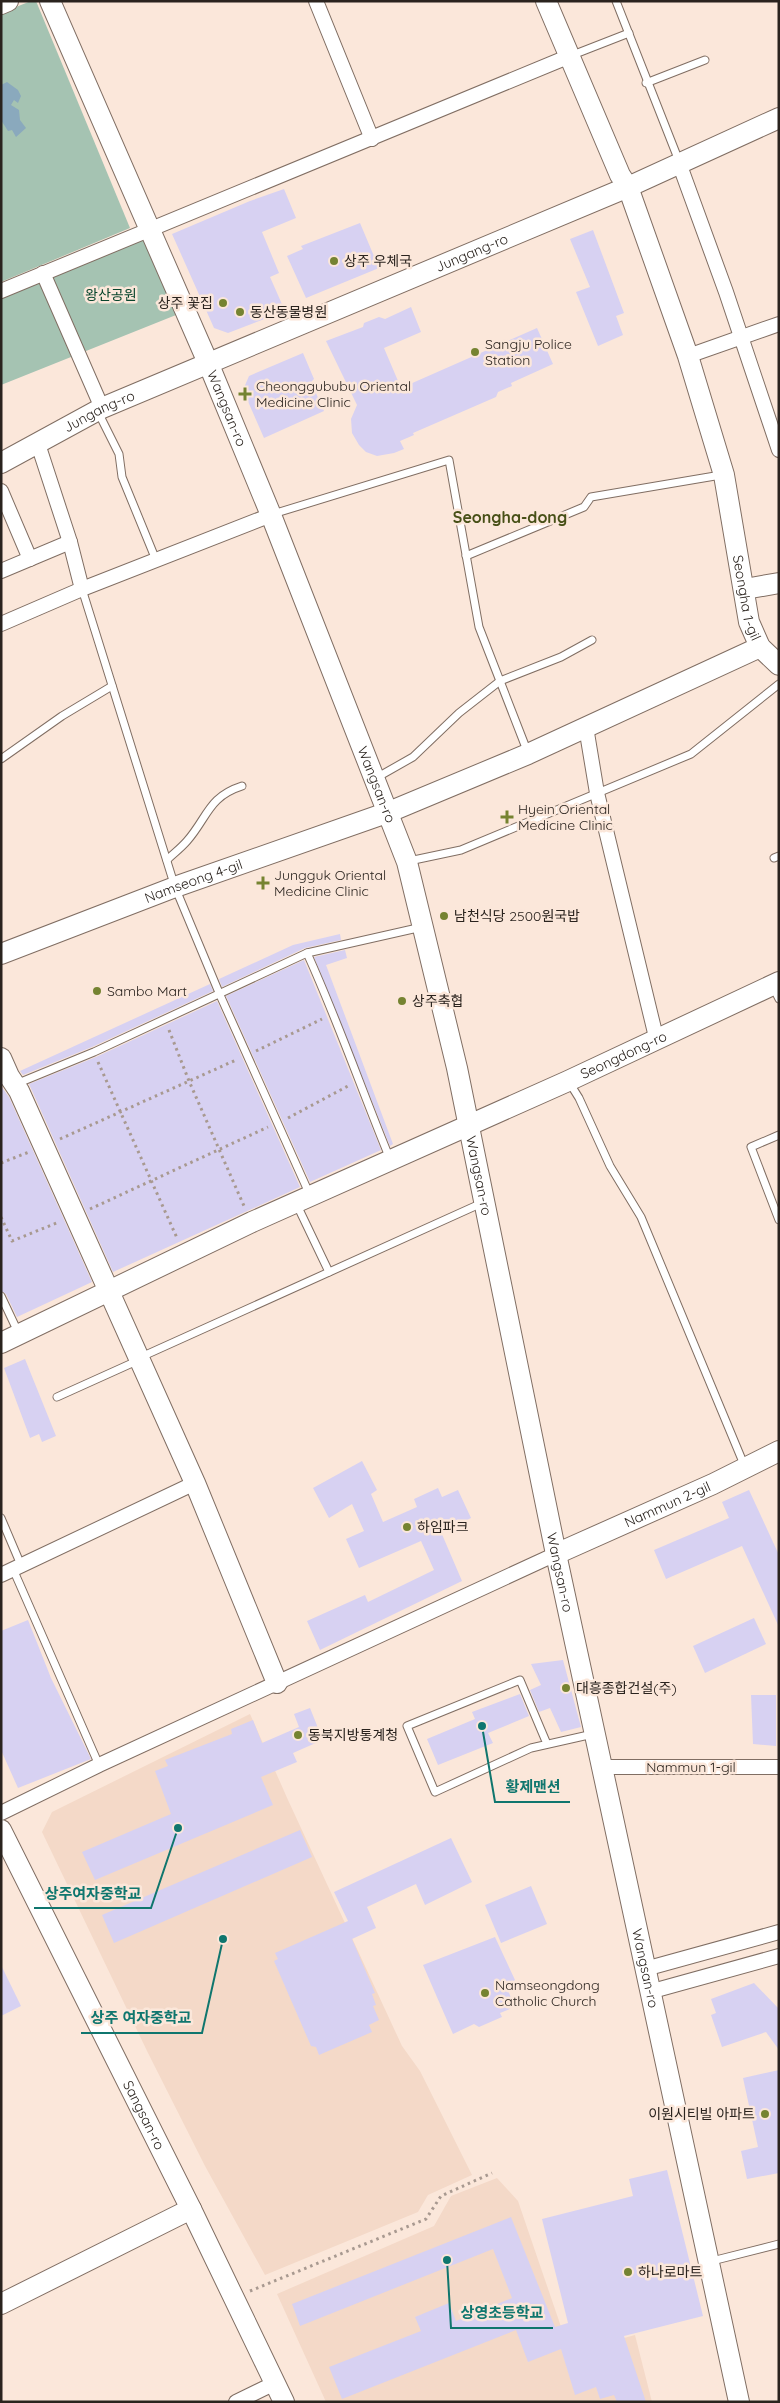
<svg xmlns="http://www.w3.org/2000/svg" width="780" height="2403" viewBox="0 0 780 2403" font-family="Quicksand,'Noto Sans KR',sans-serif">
<rect width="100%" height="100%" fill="#fbe7da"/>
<g fill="#f4d9c8">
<path d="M250,1714L288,1800L402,2046L420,2071L472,2175L428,2195L418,2212L265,2275L205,2166L148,2053L42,1832L52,1812Z"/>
<path d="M497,2178L518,2201L570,2353L635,2335L652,2402H326L277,2294L434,2226L451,2196Z"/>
</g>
<g fill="#a5c3b2">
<path d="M31,1H36L130,228L1,282V13Z"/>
<path d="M146,235L181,313L1,385V295Z"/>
</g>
<path fill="#8aa9bd" d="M7,82L18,90L21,96L18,103L14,100L11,105L19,110L20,120L26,128L16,137L12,130L8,131L1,120V85Z"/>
<g fill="#d7d1f2">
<path d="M284,189L296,218L262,232L279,273L270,277L285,311L228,333L214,328L172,234L250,201Z"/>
<path d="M360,223L379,268L306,298L287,256L303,249L301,246Z"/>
<path d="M593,230L624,313L616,316L623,335L598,346L576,292L590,287L570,239Z"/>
<path d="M411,307L421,332L384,348L401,388L537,328L553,364L511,383L512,386L498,392L496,397L413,433L414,435L400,441L404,449L394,453L377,456L366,452L359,445L352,433L351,419L357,405L326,341L363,327L364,323L379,317L385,319Z"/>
<path d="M303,353L314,379L311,382L324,411L264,438L243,390L249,376Z"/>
<path d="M340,934L341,940L305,948L222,987L219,979L293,945Z"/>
<path d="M345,950L347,958L326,965L393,1144L390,1146L314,957Z"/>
<path d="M304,960L381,1150L310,1182L226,996Z"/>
<path d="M210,984L213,991L92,1047L23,1075L20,1071Z"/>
<path d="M217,1001L300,1187L113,1272L29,1084L96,1057Z"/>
<path d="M1,1086L9,1097L92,1282L17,1317L6,1294L1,1291Z"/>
<path d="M25,1359L56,1436L42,1442L39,1434L30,1438L4,1368Z"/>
<path d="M362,1461L377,1490L371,1494L383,1522L417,1507L414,1499L438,1488L442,1497L458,1490L471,1518L441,1532L462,1581L320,1650L307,1621L365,1595L368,1602L434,1570L421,1541L359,1568L346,1539L364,1531L352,1504L329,1518L313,1488Z"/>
<path d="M749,1490L779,1555V1627L742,1546L666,1579L654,1550L729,1518L722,1502Z"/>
<path d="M754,1618L766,1644L705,1673L693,1646Z"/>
<path d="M28,1620L51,1678L91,1759L18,1788L1,1750V1631Z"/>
<path d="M563,1660L581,1727L561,1732L550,1708L539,1712L530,1690L541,1685L531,1664Z"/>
<path d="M520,1694L529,1716L488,1733L493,1743L438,1765L427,1739L475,1719L472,1712Z"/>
<path d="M751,1695H776V1746L753,1744Z"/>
<path d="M310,1708L318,1728L313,1730L318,1742L293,1753L297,1762L261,1777L273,1805L95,1880L82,1852L171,1814L155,1771L168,1766L165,1760L232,1734L231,1729L253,1720L262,1743L299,1727L294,1714Z"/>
<path d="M300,1830L312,1857L114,1943L102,1915Z"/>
<path d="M451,1838L472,1882L425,1905L416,1884L367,1907L376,1928L352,1939L375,1993L372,1994L376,2005L373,2006L379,2020L369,2025L372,2032L319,2055L316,2047L311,2046L274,1961L278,1959L275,1953L348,1921L334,1892Z"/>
<path d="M531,1886L547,1924L501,1943L485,1905Z"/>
<path d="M495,1937L515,1980L507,1988L512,2000L510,2009L500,2013L502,2017L479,2027L474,2024L453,2034L423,1965Z"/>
<path d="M1,1965L21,2006L1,2016Z"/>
<path d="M754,1983L779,2009V2050L766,2032L722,2047L711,2015L716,2013L711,1999Z"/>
<path d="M779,2070V2173L747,2179L741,2151L758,2147L743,2078Z"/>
<path d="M667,2170L703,2316L624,2336L646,2402H617L614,2395L600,2399L596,2387L575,2395L561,2349L528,2362L516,2330L342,2399L329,2367L421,2331L415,2317L449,2303L456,2321L512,2298L493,2249L300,2326L292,2304L511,2217L555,2327L568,2323L542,2219L633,2196L629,2179Z"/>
</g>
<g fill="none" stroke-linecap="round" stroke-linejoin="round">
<defs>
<g id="lane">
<path d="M616,1L679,161"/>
<path d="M570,56L629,33"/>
<path d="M646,83L705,60"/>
<path d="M98,412L119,454L122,477L156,560"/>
<path d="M273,514L449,460L479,627L528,753"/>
<path d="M466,556L584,507L591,497L721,475"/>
<path d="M82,589L175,887L220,995L309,1193"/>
<path d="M1,759L62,716L112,686"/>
<path d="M376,778L413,757L459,713L500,681L561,657L592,640"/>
<path d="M774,858L779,856"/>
<path d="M167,860C173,854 181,848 187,841C208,817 208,797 242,786"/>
<path d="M409,861L461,850L691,754L779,684"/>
<path d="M307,953C338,1021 362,1091 390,1159"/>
<path d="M773,987L779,999"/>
<path d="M569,1082L579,1098L610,1166L641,1217L745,1467"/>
<path d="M16,1084L94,1052L307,953L422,927"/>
<path d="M779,1135L751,1147L779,1220"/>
<path d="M296,1203L329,1272"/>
<path d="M1,1296L18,1332"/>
<path d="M141,1357L482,1203"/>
<path d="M57,1397L139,1360"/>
<path d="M1,1518L21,1565"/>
<path d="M13,1569L99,1765"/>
<path d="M547,1744L520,1680L407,1726L435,1792L531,1748L593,1734"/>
<path d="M712,2261L779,2244"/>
</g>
<g id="street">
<path d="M316,1L372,139"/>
<path d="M679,163L726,292L779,450"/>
<path d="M43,273L102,408"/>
<path d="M1,291L570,56"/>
<path d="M688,356L779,324"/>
<path d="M38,444L70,542L82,589"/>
<path d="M1,491L30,559"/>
<path d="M1,571L70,542"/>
<path d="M1,624L82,589L271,515"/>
<path d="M586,727L597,793L656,1037"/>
<path d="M1,1575L195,1483"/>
<path d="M603,1767H779"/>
<path d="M1,1813L99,1765L556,1554"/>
<path d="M645,1969L779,1932"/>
<path d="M649,1992L779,1956"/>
<path d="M236,2402L275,2383"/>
</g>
<g id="secondary">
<path id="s1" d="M50,1L209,365L271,515L407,862L457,1068L556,1554L739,2402"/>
<path id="s2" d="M546,1L620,175L628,187L688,356L724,475L749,622L760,647L779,665"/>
<path d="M1,4L8,1"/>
<path id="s3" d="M1,463L102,408L628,187L779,118"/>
<path d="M745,589L779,583"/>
<path id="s4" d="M1,954L175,887L389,812L528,754L760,647"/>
<path d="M1,1058L9,1076L19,1091L195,1483L277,1683"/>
<path id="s5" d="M1,1343L252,1222L568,1081L779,982"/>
<path id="s6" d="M556,1554L713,1484L779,1451"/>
<path id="s7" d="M1,1830L191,2209L284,2402"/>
<path d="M1,2304L191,2209"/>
</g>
</defs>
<use href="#lane" stroke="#806e63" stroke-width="9"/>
<use href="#street" stroke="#806e63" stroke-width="16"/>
<use href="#secondary" stroke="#806e63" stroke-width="22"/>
<g stroke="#a89990" stroke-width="3" stroke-dasharray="2.5 4" stroke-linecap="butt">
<path d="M169,1030L189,1081L244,1206"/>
<path d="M256,1051L322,1019"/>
<path d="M98,1062L177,1238"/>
<path d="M288,1118L348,1086"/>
<path d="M60,1139L236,1060"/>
<path d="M1,1163L29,1152"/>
<path d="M90,1209L268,1127"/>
<path d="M1,1217L12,1241L59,1222"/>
<path d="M250,2291L426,2219L441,2196L492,2173"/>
</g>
<use href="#lane" stroke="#fff" stroke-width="7"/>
<use href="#street" stroke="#fff" stroke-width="14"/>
<use href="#secondary" stroke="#fff" stroke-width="20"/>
</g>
<g fill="#758331" stroke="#fbe7da" stroke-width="2">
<circle cx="334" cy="261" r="5"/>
<circle cx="223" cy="303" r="5"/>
<circle cx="240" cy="312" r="5"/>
<circle cx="475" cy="352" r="5"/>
<path d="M242.5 386.5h5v5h5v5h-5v5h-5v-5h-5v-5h5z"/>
<path d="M504.5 809.5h5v5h5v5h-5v5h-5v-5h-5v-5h5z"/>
<path d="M260.5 875.5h5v5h5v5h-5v5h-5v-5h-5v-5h5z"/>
<circle cx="444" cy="916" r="5"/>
<circle cx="97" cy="991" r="5"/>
<circle cx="402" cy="1001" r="5"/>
<circle cx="407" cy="1527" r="5"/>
<circle cx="566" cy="1688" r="5"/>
<circle cx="298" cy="1735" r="5"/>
<circle cx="485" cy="1993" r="5"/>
<circle cx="765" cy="2114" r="5"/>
<circle cx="628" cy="2272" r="5"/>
</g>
<g text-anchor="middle" stroke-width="5" stroke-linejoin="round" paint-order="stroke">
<g font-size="14" fill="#2a231e" stroke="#fbe7da">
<text dy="5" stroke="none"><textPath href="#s3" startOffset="516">Jungang-ro</textPath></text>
<text dy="5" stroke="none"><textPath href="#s1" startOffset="444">Wangsan-ro</textPath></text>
<text dy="5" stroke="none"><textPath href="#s3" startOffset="111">Jungang-ro</textPath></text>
<text dy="5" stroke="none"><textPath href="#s2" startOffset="632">Seongha 1-gil</textPath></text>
<text dy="5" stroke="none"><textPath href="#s1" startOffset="849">Wangsan-ro</textPath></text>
<text dy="5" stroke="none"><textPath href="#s4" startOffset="206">Namseong 4-gil</textPath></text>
<text dy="5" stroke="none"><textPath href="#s5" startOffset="686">Seongdong-ro</textPath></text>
<text dy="5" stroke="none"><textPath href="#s1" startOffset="1254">Wangsan-ro</textPath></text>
<text dy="5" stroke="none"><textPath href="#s6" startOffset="122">Nammun 2-gil</textPath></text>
<text dy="5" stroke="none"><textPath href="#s1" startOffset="1659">Wangsan-ro</textPath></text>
<text x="691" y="1772">Nammun 1-gil</text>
<text dy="5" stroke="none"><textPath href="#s1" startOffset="2064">Wangsan-ro</textPath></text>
<text dy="5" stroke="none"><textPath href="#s7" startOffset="319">Sangsan-ro</textPath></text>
</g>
<g font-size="14" fill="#2a231e" stroke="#fbe7da" text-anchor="start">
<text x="344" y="266">상주 우체국</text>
<text x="213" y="308" text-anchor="end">상주 꽃집</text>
<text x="250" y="317">동산동물병원</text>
<text x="485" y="349">Sangju Police<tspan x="485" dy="16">Station</tspan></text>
<text x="256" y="391">Cheonggububu Oriental<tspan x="256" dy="16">Medicine Clinic</tspan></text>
<text x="518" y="814">Hyein Oriental<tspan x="518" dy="16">Medicine Clinic</tspan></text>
<text x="274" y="880">Jungguk Oriental<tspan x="274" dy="16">Medicine Clinic</tspan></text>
<text x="454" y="921">남천식당 2500원국밥</text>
<text x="107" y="996">Sambo Mart</text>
<text x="412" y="1006">상주축협</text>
<text x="417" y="1532">하임파크</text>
<text x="576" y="1693">대흥종합건설(주)</text>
<text x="308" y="1740">동북지방통계청</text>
<text x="495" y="1990">Namseongdong<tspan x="495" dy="16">Catholic Church</tspan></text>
<text x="755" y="2119" text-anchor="end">이원시티빌 아파트</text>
<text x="638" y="2277">하나로마트</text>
</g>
<g font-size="14" fill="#09462d" stroke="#fbe7da">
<text x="111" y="300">왕산공원</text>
</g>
<g font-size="16" font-weight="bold" fill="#475017" stroke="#fbe7da">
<text x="510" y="523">Seongha-dong</text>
</g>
</g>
<path fill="none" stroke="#0f766e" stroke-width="2" d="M482 1726L495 1802H570M178 1828L151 1908H34M223 1939L202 2033H81M447 2260L451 2328H553"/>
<g fill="#0f766e" stroke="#fbe7da" stroke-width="2">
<circle cx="482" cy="1726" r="5"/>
<circle cx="178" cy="1828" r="5"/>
<circle cx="223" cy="1939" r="5"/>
<circle cx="447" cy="2260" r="5"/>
</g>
<g font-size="15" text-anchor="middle" font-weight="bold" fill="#0f766e" stroke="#fbe7da" stroke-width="5" stroke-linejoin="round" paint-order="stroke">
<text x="533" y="1792">황제맨션</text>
<text x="93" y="1899">상주여자중학교</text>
<text x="141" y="2023">상주 여자중학교</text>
<text x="502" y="2318">상영초등학교</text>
</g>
<rect width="780" height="2403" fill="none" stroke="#2a231e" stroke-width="5"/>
</svg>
